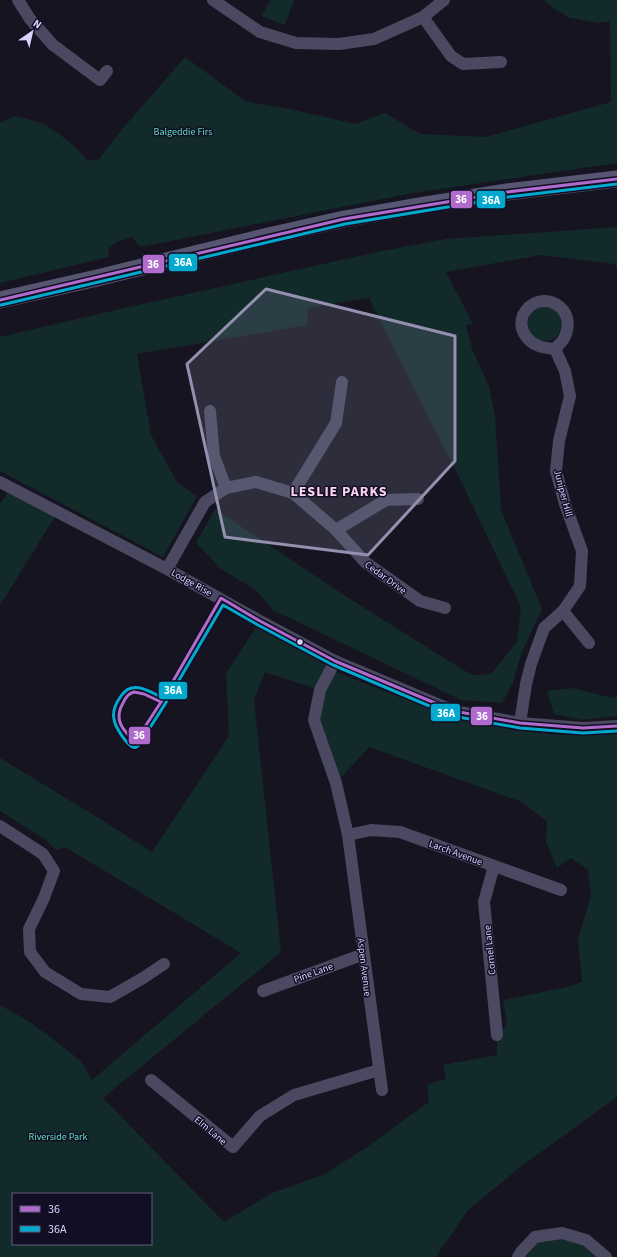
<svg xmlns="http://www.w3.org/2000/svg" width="617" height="1257" viewBox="0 0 617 1257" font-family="'Source Sans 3',sans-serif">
<rect width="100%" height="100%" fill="#161420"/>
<g fill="#132a2b" fill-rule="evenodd">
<path d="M271,0H294L285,25L261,16Z"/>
<path d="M543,0H617V164L603,165L413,193L140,247L132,237L117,242L108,249L109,257L0,283V123L14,116C24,119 36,120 45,125C58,132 80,149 87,161L99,159L124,127L185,57L245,101L289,109L356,124L385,113L420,134L486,137L611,102L610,21L599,23L567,17Z"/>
<path d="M617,227V270L615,264L541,255L446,272L473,324L466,325L472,349L489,386L495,416L501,510L542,609L521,654L513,683L502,703L461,700L273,610L257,591L220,568L196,543L215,509L339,592L449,661L472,675L491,674L517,642L521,607L459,477L369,298L308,308L307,325L137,354L151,435L177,482L197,496L163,557L0,471V337L120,309L382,251L446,239Z"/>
<circle cx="545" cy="324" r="17"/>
<path d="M12,488L58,512L0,605V503Z"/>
<path d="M260,621L335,661L331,670L448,716L519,729L557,735L617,731V1097L519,1168L468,1210L439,1252L437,1257H0V1005L30,1022L80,1060L92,1080L241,953L65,847L56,850L46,840L0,811V758L97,817L152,852L229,736L226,674ZM265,672L320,690L314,720L336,783L369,747L522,802L547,822L546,842L557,868L571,858L588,869L591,896L578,939L582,982L567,987L503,1000L507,1025L497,1035V1055L443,1065L446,1079L427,1084L429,1102L367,1147L325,1174L272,1193L224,1222L103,1098L281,952L254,700ZM13,1194H151V1244H13Z"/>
<path d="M572,688L613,698L617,697V716L582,720L554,714L547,691Z"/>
<path d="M566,1239L584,1245L599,1257H525L538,1242Z"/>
</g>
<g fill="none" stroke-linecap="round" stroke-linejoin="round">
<g stroke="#4a4961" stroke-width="12">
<path d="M18,0L30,19L53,45L100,80L107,71"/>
<path d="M213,0L260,32L296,43L339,44L374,39L423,17L444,0"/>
<path d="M423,17L451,56L463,64L501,62"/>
<path d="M210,411L214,456L226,488"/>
<path d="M0,482L167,569L260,621L335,661L454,711L520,723L583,728L617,726"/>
<path d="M293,493L336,423L342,382"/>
<path d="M336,530L386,500L418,499"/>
<path d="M167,569L205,502L226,488L256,482L293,493L336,530L365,562L420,601L445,608"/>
<path d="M563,611L589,643"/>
<path d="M335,661L320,690L314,720L336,783L348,835L382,1090"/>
<path d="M520,723L526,684L531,664L544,628L563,611L580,586L582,551L565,504L556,471L559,441L570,396L565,371L555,349C543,348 532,346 525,335C521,329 520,323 523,315C539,285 582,308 563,340C561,343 557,346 555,349"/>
<path d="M0,826L43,854L54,871L44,898L29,929L30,952L45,972L81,994L110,997L143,978L164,964"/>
<path d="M348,835L371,830L400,832L561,890"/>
<path d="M494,866L484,902L497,1035"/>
<path d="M263,991L364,954"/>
<path d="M151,1080L233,1147L260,1116L294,1095L379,1070"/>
<path d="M518,1257L521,1252L535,1237L562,1233L586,1240L606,1257"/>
</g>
<path stroke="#575672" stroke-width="17" d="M0,300L97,278L264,237L344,219L424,205L507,192L617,179"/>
<defs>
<g id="bus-1">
<path d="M0,300L344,219L507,192L617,179"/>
<path d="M134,692L144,694L161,702L135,742C123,730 113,720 123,703C126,697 128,694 134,692Z"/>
<path d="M161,702L221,598L260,621L335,661L454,711L520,723L583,728L617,726"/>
</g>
<g id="bus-2">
<path d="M1,305L345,224L508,197L617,184"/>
<path d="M159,696C146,689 131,681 121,696C116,703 112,711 114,719C115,727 126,744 133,747C136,748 137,747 139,745L165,704L223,605L258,625L333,665L453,716L520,728L583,733L617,731"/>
</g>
</defs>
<use href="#bus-1" stroke="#120f25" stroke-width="6"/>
<use href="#bus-2" stroke="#120f25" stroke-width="6"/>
<use href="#bus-1" stroke="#b06ccc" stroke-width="3"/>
<use href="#bus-2" stroke="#00a9ce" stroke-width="3"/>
</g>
<path fill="#9390b0" fill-opacity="0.2" stroke="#9390b0" stroke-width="3" stroke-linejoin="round" d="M266,289L455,336V461L368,555L225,537L187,364Z"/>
<circle fill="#d7d3fe" stroke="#120f25" stroke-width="1.5" cx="300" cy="642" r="3.5"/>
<g text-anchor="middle" stroke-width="3" stroke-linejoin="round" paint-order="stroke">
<g font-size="10" fill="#60ddbb" stroke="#120f25">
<text x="183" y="135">Balgeddie Firs</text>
<text x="58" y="1140">Riverside Park</text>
</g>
<g font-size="10" fill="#d7d3fe" stroke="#120f25">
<text transform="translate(564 493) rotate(75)" y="4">Juniper Hill</text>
<text transform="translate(386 577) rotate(36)" y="4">Cedar Drive</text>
<text transform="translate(192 582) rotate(29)" y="4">Lodge Rise</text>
<text transform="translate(456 852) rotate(20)" y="4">Larch Avenue</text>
<text transform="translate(489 950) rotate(-96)" y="4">Cornel Lane</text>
<text transform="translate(365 967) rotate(83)" y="4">Aspen Avenue</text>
<text transform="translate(313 972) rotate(-20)" y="4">Pine Lane</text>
<text transform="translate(211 1130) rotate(40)" y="4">Elm Lane</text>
</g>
<g font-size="14" font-weight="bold" letter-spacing="1" fill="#fed5f0" stroke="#120f25">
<text x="339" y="496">LESLIE PARKS</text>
</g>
</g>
<g stroke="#120f25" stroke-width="1.5">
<rect x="450" y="190" width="23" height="19" rx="4" fill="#b06ccc"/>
<rect x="476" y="190" width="30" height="19" rx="4" fill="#00a9ce"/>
<rect x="168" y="253" width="30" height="19" rx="4" fill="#00a9ce"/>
<rect x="142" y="254" width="23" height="20" rx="4" fill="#b06ccc"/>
<rect x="158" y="681" width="30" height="19" rx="4" fill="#00a9ce"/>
<rect x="430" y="703" width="31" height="19" rx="4" fill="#00a9ce"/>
<rect x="470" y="706" width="23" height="20" rx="4" fill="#b06ccc"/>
<rect x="128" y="726" width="23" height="19" rx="4" fill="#b06ccc"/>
</g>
<g font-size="11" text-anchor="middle" font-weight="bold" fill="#fff">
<text x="461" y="203">36</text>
<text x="491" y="204">36A</text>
<text x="183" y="266">36A</text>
<text x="153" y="268">36</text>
<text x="173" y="694">36A</text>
<text x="446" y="717">36A</text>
<text x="482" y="720">36</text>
<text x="139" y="739">36</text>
</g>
<rect x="12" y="1193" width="140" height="52" fill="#120f25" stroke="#615d7c"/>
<rect x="20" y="1206" width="20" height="6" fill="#b06ccc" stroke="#615d7c"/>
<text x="48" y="1213" font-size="12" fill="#d7d3fe">36</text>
<rect x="20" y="1226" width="20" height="6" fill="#00a9ce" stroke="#615d7c"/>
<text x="48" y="1233" font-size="12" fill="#d7d3fe">36A</text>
<g transform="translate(32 32) rotate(34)" stroke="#120f25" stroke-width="3" paint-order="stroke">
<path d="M0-3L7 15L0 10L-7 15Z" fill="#d7d3fe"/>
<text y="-6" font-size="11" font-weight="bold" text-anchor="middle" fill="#d7d3fe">N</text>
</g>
</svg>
